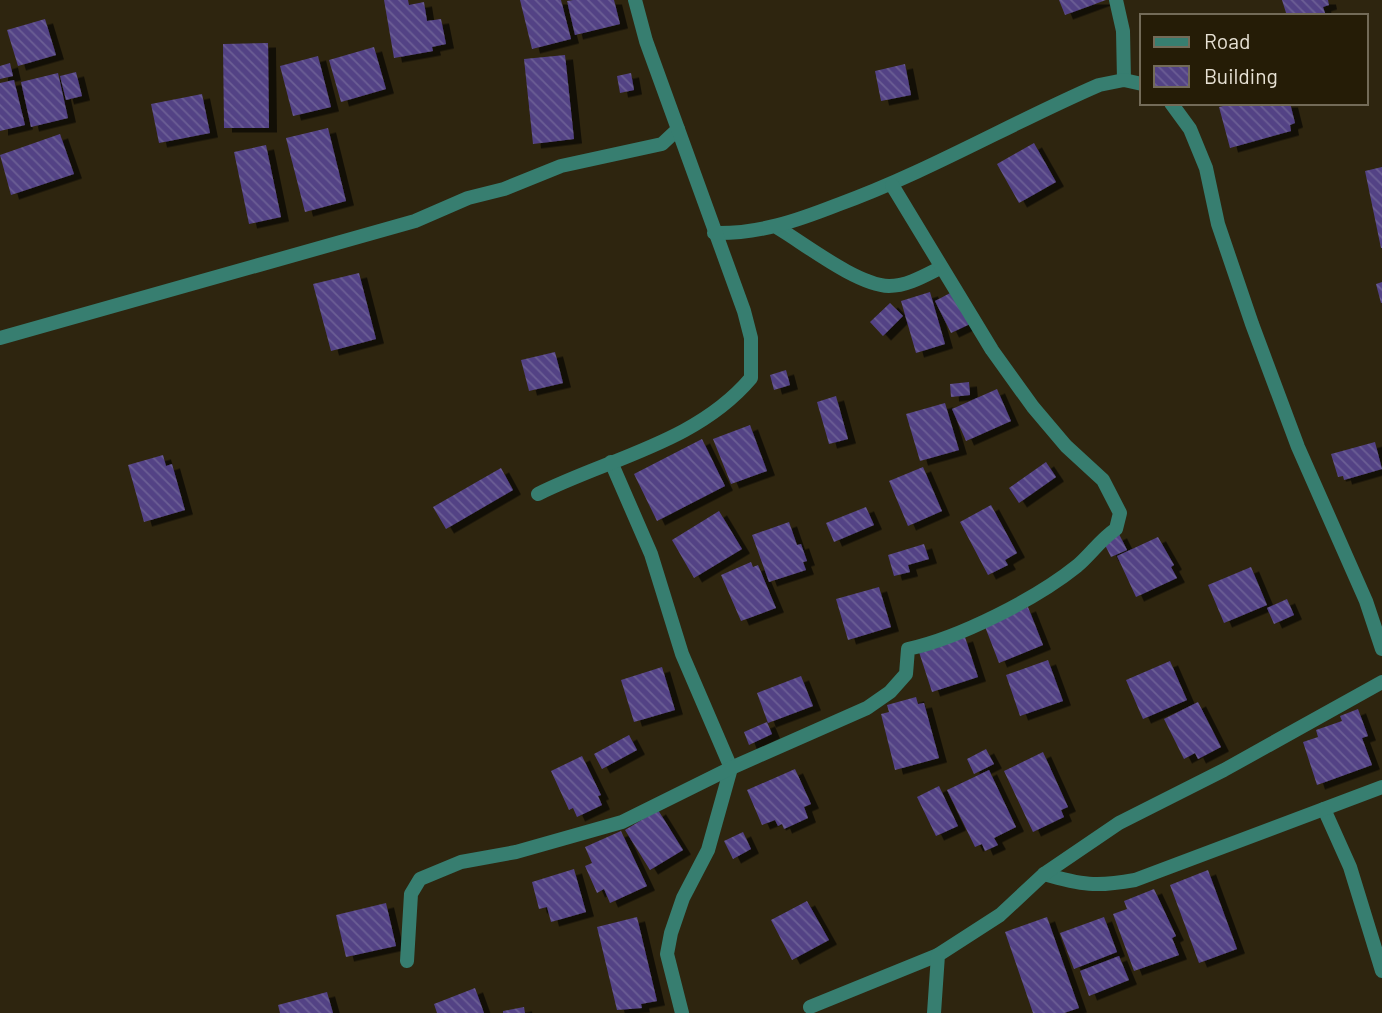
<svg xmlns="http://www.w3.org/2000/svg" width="1382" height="1013" viewBox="0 0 1382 1013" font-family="Barlow,sans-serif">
<defs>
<pattern id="building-back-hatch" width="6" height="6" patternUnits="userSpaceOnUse" patternTransform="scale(1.75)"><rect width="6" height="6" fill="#534385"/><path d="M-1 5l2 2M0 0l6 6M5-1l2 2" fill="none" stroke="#6c5e95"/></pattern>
<filter id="shadow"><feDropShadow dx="8" dy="4.5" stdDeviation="0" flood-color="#0009"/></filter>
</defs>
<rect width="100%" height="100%" fill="#2e250f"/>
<g fill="url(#building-back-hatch)" filter="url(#shadow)">
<path d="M384,0H408L409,5L424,2L427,21L441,19L446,44L432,47L433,51L394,58Z"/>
<path d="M520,0H561L571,39L532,49Z"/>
<path d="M573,0H614L620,24L575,35L567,1Z"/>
<path d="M1059,0H1106L1065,15Z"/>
<path d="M1282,0H1328L1329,5L1323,7L1326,16H1287Z"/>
<path d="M45,19L56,55L18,66L7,30Z"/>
<path d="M268,43L269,128H224L223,44Z"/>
<path d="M374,47L386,89L341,102L329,60Z"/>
<path d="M565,55L574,139L533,144L524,59Z"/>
<path d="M318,56L331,107L293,116L280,66Z"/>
<path d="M10,63L13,76L0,79V66Z"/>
<path d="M905,64L911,95L881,101L875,71Z"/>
<path d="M76,72L82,96L66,100L60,76Z"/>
<path d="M58,73L68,118L31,127L21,82Z"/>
<path d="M631,73L634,90L620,93L617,76Z"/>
<path d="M14,80L25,125L0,131V83Z"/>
<path d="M202,94L210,133L159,143L151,104Z"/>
<path d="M1235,103H1290L1295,123L1290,125L1291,131L1230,148L1219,107Z"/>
<path d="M328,128L346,201L305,212L286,138Z"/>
<path d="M60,134L74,174L11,195L0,155Z"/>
<path d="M1034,143L1056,182L1019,203L997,164Z"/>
<path d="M266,145L281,217L249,224L234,152Z"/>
<path d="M1382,167V248H1381L1365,171Z"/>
<path d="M359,273L376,339L331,351L313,284Z"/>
<path d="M1382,282V303H1381L1376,284Z"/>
<path d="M954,291L970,324L951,333L935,301Z"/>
<path d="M930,292L945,344L916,353L901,301Z"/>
<path d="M890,303L903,316L883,336L870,322Z"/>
<path d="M555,352L563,383L529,391L521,360Z"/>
<path d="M786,370L790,385L774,390L770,375Z"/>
<path d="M969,382L970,395L951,397L950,384Z"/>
<path d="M997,389L1011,421L966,441L952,409Z"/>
<path d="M836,396L848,439L829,444L817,402Z"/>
<path d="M945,403L959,450L920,461L906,414Z"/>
<path d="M750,425L767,471L731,484L713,439Z"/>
<path d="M702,439L725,486L657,521L634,474Z"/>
<path d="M1375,442L1382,469L1344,480L1343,476L1338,477L1331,454Z"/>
<path d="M163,455L166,466L172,464L185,510L144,522L128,465Z"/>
<path d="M1046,462L1056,477L1019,503L1009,488Z"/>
<path d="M923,467L942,511L908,526L889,481Z"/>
<path d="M501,468L513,490L446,529L433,507Z"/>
<path d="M991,505L1017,553L1005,560L1008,565L988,575L960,522Z"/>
<path d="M866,507L874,525L834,542L826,523Z"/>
<path d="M719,511L742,549L694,578L672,540Z"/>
<path d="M789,522L797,545L801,544L807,561L803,562L806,570L769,582L752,535Z"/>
<path d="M1119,534L1127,550L1111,557L1103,541Z"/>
<path d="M1158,537L1174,565L1171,567L1177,578L1136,597L1117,556Z"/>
<path d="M924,544L929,559L908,565L910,572L894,576L888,555Z"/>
<path d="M751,562L753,567L758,565L776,608L741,621L721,575Z"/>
<path d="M1251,567L1267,605L1224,623L1208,585Z"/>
<path d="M879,587L891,627L848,640L836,599Z"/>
<path d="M1287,599L1294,615L1274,624L1267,608Z"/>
<path d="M1028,607L1043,645L999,663L984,624Z"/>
<path d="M965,637L978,677L932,692L919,652Z"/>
<path d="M1048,660L1063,701L1020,716L1006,675Z"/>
<path d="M1170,661L1187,700L1143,719L1126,680Z"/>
<path d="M662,667L675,710L634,722L621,680Z"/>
<path d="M801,676L813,706L768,723L757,693Z"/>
<path d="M916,697L918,704L924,703L939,758L895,770L881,714L889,712L887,705Z"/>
<path d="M1198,702L1221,747L1198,759L1195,753L1184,759L1164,719Z"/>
<path d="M1358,709L1368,736L1362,738L1372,765L1317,785L1303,742L1318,737L1316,730L1342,721L1340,716Z"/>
<path d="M767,722L772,734L749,745L744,732Z"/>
<path d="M629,735L637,750L602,769L594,754Z"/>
<path d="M986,749L994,764L974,774L967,759Z"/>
<path d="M1043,752L1068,807L1061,810L1064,817L1033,832L1004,771Z"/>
<path d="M582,756L601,795L598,796L602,805L577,817L573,808L569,810L551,771Z"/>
<path d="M795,769L811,804L804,807L808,818L784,829L782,824L778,826L775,820L762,825L747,790Z"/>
<path d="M989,770L1016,827L994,838L998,845L985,851L982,844L975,847L947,790Z"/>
<path d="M939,786L958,826L936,836L917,797Z"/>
<path d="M658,810L683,850L650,870L625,830Z"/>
<path d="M621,831L647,886L610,903L604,889L597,893L585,866L592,863L585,847Z"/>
<path d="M743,832L751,849L733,859L724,841Z"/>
<path d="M574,869L586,912L551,922L547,907L539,909L532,882Z"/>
<path d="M1208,870L1237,949L1199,963L1170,885Z"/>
<path d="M1154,889L1176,936L1172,938L1179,955L1134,971L1113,914L1127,909L1124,901Z"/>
<path d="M807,901L829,940L792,960L771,920Z"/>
<path d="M386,903L396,946L346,957L336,915Z"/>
<path d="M637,917L657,1001L641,1004L642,1008L617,1010L597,927Z"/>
<path d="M1047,917L1079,1008L1064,1013H1033L1005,932Z"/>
<path d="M1104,917L1117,952L1074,969L1060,933Z"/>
<path d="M1119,956L1129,980L1089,996L1080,971Z"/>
<path d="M475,988L484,1013H437L434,1004Z"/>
<path d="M327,992L333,1013H280L278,1005Z"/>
<path d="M524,1007L525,1013H503V1011Z"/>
</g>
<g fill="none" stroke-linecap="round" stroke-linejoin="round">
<g stroke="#377e70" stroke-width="14">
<path d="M1116,0L1123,31L1124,80"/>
<path d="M1171,103L1190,129L1206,168L1218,224L1252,324L1298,447L1366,601L1382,649"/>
<path d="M778,228C805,244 857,285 889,286C907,286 924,276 940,268"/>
<path d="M714,233C759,234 796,221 837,205C928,172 1011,123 1099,85L1124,80L1142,84"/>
<path d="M0,338L415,221L468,198L504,189L561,166L662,144L678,129"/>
<path d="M611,462L651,554L682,654L731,768L708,850L683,898L671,933L667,954L682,1013"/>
<path d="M538,494C610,458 697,442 751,378V338L744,311L646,41L635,0"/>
<path d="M1324,809L1350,867L1382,971"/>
<path d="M1044,874C1082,885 1096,887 1135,880L1382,787"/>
<path d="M407,961L411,894L420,879L461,862L516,852L622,822L731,768L867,708L890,692L906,674L908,649C959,638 1036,599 1077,566C1091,554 1101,539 1116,529L1120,513L1103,480L1066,446L1033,407L992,350L892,185"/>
<path d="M810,1007L938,955"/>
<path d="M934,1013L938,955L1000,915L1044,874L1119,823L1224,770L1382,682"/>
</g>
</g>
<rect x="1140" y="14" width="228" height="91" fill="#251c06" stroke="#736b58" stroke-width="2"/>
<rect x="1154" y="37" width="35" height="10" fill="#377e70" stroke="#736b58" stroke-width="2"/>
<text x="1204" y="49" font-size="21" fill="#e7e1d4">Road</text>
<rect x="1154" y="66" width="35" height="21" fill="url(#building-back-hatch)" stroke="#736b58" stroke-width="2"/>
<text x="1204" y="84" font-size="21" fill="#e7e1d4">Building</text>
</svg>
